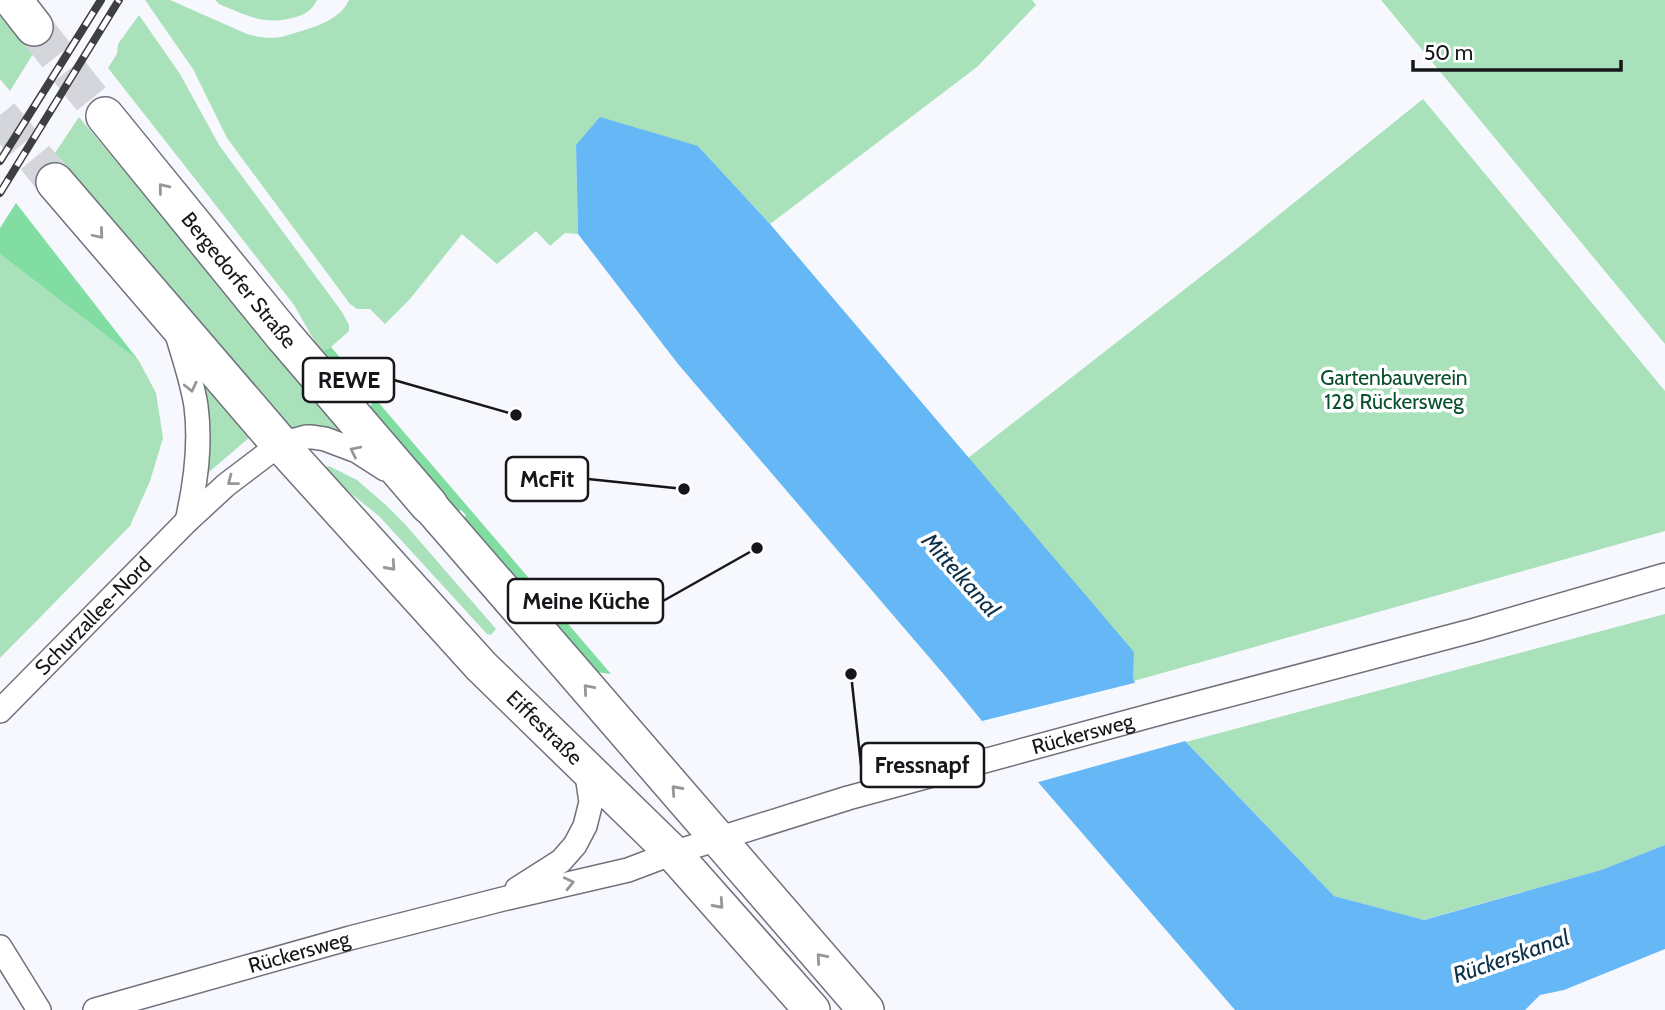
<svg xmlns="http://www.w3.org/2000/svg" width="1665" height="1010" viewBox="0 0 1665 1010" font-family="Cabin,sans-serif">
<rect width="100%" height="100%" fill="#f7f8fe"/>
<g fill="#a8e1ba">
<path d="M145,0H170L247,34C259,37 270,39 282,37C305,29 338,24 349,0H1032L1036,5L977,67L770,224L698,146L576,145L578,234L565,233L550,246L536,231L497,264L462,234L410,299L385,324L370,309H357L350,304L241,157L227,138L193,69Z"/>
<path d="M215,0H317C312,10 306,14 296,17C265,26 248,16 219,4Z"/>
<path d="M1381,0H1665V344Z"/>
<path d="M0,13L33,54L10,91L0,79Z"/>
<path d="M139,15L180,74L219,145L342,312L349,325V331L331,347L321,352L294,305L108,68L117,54L118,44Z"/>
<path d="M1423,99L1665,391V531L1134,681L1133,674L968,458L1239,247Z"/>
<path d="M79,117L340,428L337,434L306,424L291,428L55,153Z"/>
<path d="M0,254L139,361L156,393L163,438L150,481L130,526L0,658Z"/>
<path d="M204,387L209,389L250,437L209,472L207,470C208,442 210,414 204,387Z"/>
<path d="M329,466L357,480L387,506L404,523L496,629L491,635L487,634L379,516L324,472L326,467Z"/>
<path d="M1665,614V845L1601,870L1423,920L1334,896L1186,742Z"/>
</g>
<g fill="#82dda2">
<path d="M16,203L139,361L0,254V228Z"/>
<path d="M331,347L611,674L596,672L464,518L466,515L461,510L458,512L369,407L372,404L367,399L364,402L321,352Z"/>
</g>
<path fill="#66b7f6" d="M600,117L698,146L770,224L1134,652L1133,674L1134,681L1186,742L1334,896L1424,920L1601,870L1665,845V949L1564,990L1540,995L1525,1010H1235L1025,767L982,721L946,677L678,364L578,234L576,145Z"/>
<path fill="#f7f8fe" d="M1138,682L1189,740L1035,783L982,721Z"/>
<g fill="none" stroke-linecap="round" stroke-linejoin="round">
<g stroke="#d5d6dc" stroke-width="37" stroke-dasharray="37 18" stroke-linecap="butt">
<path d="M34,27L105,116"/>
<path d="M0,115L55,182"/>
</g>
<defs>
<g id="minor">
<path d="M176,331C183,355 192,380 196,406C201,445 196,482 187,521"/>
<path id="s1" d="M0,711L187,521L226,485L280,444L306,437H312L325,439L357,451L385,469"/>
<path d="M517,889L561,861L575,845L585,826L591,802L586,768"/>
<path d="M0,947L39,1010"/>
<path id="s2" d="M95,1010L350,938L503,899L628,870L673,853L848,798L1164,712L1475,630L1665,575"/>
</g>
<g id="primary">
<path id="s3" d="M280,444L481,666L673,853L812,1010"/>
<path d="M429,505C575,673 720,841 866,1010"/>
</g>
<g id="trunk">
<path d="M13,0L34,27"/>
<path id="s4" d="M105,116L284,336L429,505"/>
<path d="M55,182L280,444"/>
</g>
</defs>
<use href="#minor" stroke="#70717a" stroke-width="26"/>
<use href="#primary" stroke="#70717a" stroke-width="38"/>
<use href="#trunk" stroke="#70717a" stroke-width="40"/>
<use href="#minor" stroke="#fff" stroke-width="23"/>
<use href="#primary" stroke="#fff" stroke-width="35"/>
<use href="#trunk" stroke="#fff" stroke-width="37"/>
<defs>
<g id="rail">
<path d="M0,161L101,0"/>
<path d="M0,193L119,0"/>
</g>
</defs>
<use href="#rail" stroke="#3e3f43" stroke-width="8"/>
<use href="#rail" stroke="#fff" stroke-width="5" stroke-dasharray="16" stroke-linecap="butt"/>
</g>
<defs><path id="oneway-chevron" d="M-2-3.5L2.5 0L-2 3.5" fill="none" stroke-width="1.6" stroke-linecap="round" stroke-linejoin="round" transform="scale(1.75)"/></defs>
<g stroke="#969798">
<use href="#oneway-chevron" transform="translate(163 188) rotate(-129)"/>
<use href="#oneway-chevron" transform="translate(99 234) rotate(50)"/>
<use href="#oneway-chevron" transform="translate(191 387) rotate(77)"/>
<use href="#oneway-chevron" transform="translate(355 451) rotate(-154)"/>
<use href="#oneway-chevron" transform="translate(232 481) rotate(142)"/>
<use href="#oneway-chevron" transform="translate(391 566) rotate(48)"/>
<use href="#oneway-chevron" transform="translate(588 689) rotate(-131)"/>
<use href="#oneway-chevron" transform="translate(676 790) rotate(-132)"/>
<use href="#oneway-chevron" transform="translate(569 883) rotate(-13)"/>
<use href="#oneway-chevron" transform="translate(719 904) rotate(48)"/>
<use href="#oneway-chevron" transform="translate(821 958) rotate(-131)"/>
</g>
<g text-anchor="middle" stroke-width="7" stroke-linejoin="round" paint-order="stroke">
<g font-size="21" fill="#16171a" stroke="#fff">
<text dy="7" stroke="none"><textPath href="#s4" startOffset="212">Bergedorfer Straße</textPath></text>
<text dy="7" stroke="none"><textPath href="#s1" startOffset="133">Schurzallee-Nord</textPath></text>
<text dy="7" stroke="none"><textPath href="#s3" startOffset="388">Eiffestraße</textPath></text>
<text dy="7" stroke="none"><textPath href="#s2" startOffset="1026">Rückersweg</textPath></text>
<text dy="7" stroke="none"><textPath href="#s2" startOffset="212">Rückersweg</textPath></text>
</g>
<g font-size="21" fill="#09502c" stroke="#fff">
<text x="1394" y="385">Gartenbauverein<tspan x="1394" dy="24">128 Rückersweg</tspan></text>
</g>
<g font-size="23" font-style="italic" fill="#0e314a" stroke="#fff">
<text transform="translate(961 575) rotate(48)" y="8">Mittelkanal</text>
<text transform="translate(1511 956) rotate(-19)" y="8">Rückerskanal</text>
</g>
</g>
<path fill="none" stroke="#16171a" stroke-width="2.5" d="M516 415L394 380M684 489L588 479M757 548L663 601M851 674L861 765"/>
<g fill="#16171a" stroke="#fff" stroke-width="2.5">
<circle cx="516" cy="415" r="7"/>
<circle cx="684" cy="489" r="7"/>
<circle cx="757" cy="548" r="7"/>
<circle cx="851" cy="674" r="7"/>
</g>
<g fill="#fff" stroke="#16171a" stroke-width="2.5">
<rect x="303" y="358" width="91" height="44" rx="7"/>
<rect x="506" y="457" width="82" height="44" rx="7"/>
<rect x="508" y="579" width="155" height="44" rx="7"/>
<rect x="861" y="743" width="123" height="44" rx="7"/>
</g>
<g font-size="23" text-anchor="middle" font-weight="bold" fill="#16171a">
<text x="349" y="388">REWE</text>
<text x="547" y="487">McFit</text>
<text x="586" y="609">Meine Küche</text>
<text x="922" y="773">Fressnapf</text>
</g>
<path d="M1413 60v10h208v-10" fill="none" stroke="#16171a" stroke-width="3.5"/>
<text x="1424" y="60" font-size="21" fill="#16171a" stroke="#ffffff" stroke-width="5" paint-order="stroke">50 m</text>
</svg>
